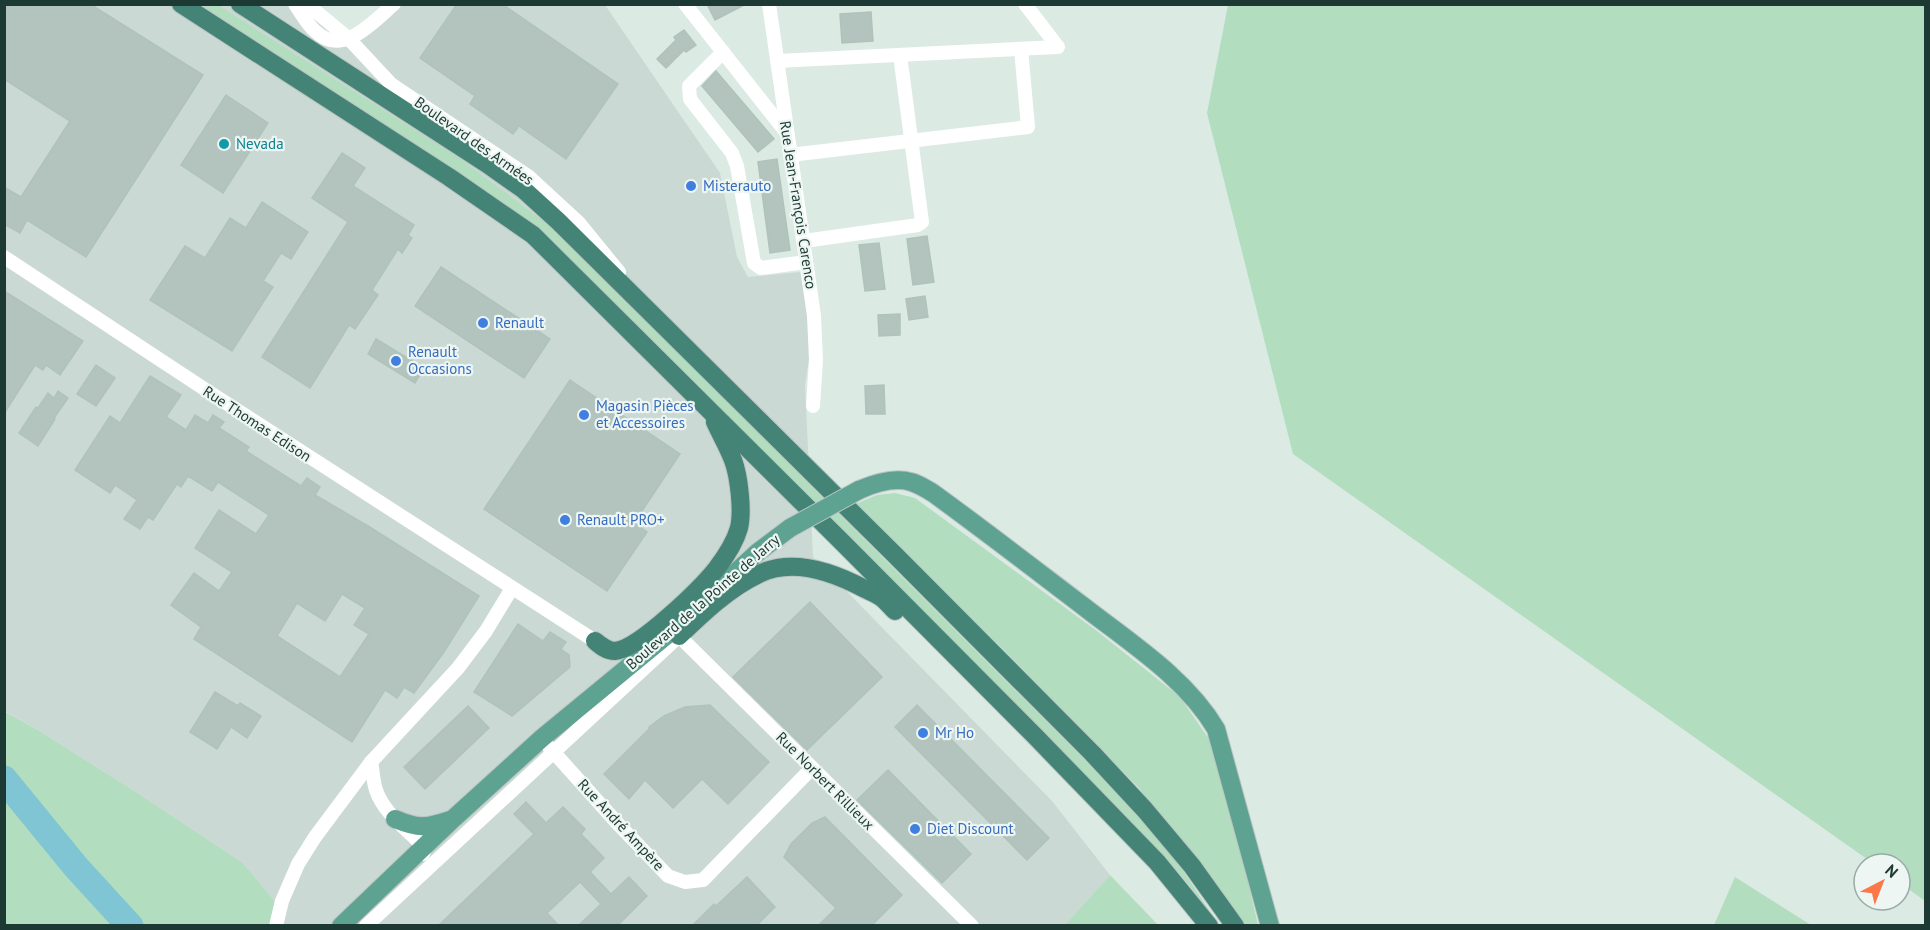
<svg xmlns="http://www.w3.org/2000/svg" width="1930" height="930" viewBox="0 0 1930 930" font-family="'PT Sans',sans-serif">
<rect width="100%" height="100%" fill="#dceae4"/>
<path fill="#cad9d3" d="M5,5H314L349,39L384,5H605L720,173L737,257L748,277L800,272L813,334L805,385L813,557L1052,801L1110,875L1065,925H285L273,899L243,863L139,794L41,732L5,711Z"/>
<g fill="#b3ddbf">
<path d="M201,5H218L459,158L558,232L1082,757L1133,811L1178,863L1219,925L1189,885L1161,853L1117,807L941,628L874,564L549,239Z"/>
<path d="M1228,5H1925V901L1900,883V864H1874L1293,454L1207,113Z"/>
<path d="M895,493L915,498L1097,631L1180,697L1213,745L1235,826L1258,925H1244L1138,787L1001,647L853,505L877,495Z"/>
<path d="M4,711L41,732L139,794L243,863L273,899L285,925H5Z"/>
<path d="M1110,875L1158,925H1065Z"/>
<path d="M1735,877L1811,925H1714Z"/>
</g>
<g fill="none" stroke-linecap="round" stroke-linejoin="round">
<path stroke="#7fc5d4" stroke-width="27" d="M4,779L76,867L130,926"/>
</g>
<g fill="#b2c4bd" stroke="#afc3bb" stroke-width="1.5" fill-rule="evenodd">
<path d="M4,4H90L203,75L86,257L27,220L20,233L4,224V187L21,197L70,121L4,79Z"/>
<path d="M457,4H502L618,84L566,159L519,126L513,134L470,104L475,96L420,58Z"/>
<path d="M707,4H746L715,20Z"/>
<path d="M871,12L873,41L842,43L840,14Z"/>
<path d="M684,30L696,45L686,52L684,50L666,68L657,59L676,40L674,37Z"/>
<path d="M716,71L774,139L758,152L702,86Z"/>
<path d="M226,95L268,123L223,193L181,165Z"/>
<path d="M342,153L365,168L353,186L414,225L408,235L412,238L402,253L398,249L372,290L378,295L355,329L349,325L310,388L262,357L348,222L312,198Z"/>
<path d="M777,159L790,250L770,253L758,162Z"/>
<path d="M262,202L308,232L291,259L281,253L263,281L273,287L232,351L150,300L185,246L205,258L230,218L246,228Z"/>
<path d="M927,236L934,282L913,285L907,239Z"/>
<path d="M879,243L885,289L865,291L859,245Z"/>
<path d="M441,267L550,339L524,378L415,306Z"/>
<path d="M4,291L83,341L60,375L46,365L43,370L35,365L4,414Z"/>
<path d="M925,296L928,317L909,320L906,299Z"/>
<path d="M900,314V335L879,336L878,315Z"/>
<path d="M376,339L424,368L415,383L368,354Z"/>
<path d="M96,365L115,378L96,406L77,394Z"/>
<path d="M150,376L181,395L166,417L186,430L195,415L208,423L213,415L224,422L219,428L249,447L246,451L301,486L307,478L320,487L315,495L368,526L479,596L444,652L414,693L404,687L397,698L385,690L352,742L194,639L201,627L171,605L194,573L219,591L232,572L195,548L219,510L256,534L269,515L218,482L212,491L188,476L181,487L177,484L153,520L148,517L140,529L124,519L137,500L115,485L110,493L75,470L110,416L120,423ZM342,594L365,608L354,625L369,634L340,677L277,636L297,603L325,621Z"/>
<path d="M570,380L680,454L634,523L647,532L607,591L484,509Z"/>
<path d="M884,385L885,414H866L865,386Z"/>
<path d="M58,391L68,398L54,418L55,419L38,446L19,433L36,407L38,408L48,393L54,398Z"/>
<path d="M810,602L882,677L807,750L733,677Z"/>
<path d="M518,624L543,641L550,632L566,642L561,649L569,655L570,667L512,716L474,692Z"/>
<path d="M215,692L238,706L240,703L261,716L247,738L231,727L217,749L190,732Z"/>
<path d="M710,705L769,762L728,804L702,779L673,808L645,780L629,799L604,774L650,728L649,727L664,716L685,707Z"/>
<path d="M917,705L1049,838L1027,860L895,727Z"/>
<path d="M468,706L489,728L425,789L404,767Z"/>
<path d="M888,770L971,854L942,883L857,800Z"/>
<path d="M526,802L546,823L563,807L585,829L581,834L604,858L590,872L611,894L629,877L647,896L617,926H578L601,904L580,882L547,913L559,926H438L534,834L514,814Z"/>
<path d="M825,817L902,895L871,926H818L836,908L784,857L791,844L812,823Z"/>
<path d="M747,877L775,907L756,926H692L714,904L716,906Z"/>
</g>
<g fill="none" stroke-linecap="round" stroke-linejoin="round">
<defs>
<g id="primary">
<path d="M859,490C875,483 895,477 911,482C919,484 926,489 933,493C984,530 1033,568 1083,606C1129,642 1186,678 1216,729L1270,926"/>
<path d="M395,819C419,829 426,828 450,820"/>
<path d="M341,926L454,818L542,738L672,631L758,552L790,528"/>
</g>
<g id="trunk">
<path d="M181,4L449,177L533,235L842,542L1034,735L1157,862L1209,926"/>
<path d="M240,4L487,164L524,190L558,221L895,555L1092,753L1145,810L1192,866L1235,926"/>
<path d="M679,636C703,613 729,588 759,574C793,557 835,573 865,589C871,592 877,594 882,598C886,601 891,607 895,611"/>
<path d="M595,641C601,646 607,651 615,651C639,649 701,588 717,568C726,556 735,542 739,528C743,511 739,476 733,460C728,447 721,435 715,422"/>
</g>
</defs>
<use href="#primary" stroke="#bbc4c2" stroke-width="20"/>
<use href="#trunk" stroke="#bbc4c2" stroke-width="20"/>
<g stroke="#fff" stroke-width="14">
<path d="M295,4C301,13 307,24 315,31C342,58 373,22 394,4"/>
<path d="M307,4L349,39L391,84L528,176L579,223L619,272"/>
<path d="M685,4L786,132"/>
<path d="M769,4L814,316L816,360L813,406"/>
<path d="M723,52L689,86L690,99L732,153L737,166L754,263L761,268L806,262"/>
<path d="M777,61L1058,47L1025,4"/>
<path d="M790,155L1028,127L1021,49"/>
<path d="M804,241L918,225L922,222L900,55"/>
<path d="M4,257L209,392L595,641"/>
<path d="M549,747L619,825L668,876L685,882L703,880L812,768"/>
<path d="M371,762C373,771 373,781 376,790C384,814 408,830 425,848L423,854"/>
<path d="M276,926L282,901L298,864L315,837L371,762L458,668L486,631L512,588"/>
<path d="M366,926L679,636L972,926"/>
</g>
<use href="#primary" stroke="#5ea292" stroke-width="18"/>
<use href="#trunk" stroke="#438476" stroke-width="18"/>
<defs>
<path id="primary-bridge" d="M790,528L859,490"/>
</defs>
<use href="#primary-bridge" stroke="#bbc4c2" stroke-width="20" stroke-linecap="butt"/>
<use href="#primary-bridge" stroke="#5ea292" stroke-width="18"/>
</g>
<circle fill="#0f9aa8" stroke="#edf6f2" stroke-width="2" cx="224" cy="144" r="6"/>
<g fill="#3f7fe0" stroke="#edf6f2" stroke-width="2">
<circle cx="691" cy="186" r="6"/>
<circle cx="483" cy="323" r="6"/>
<circle cx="396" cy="361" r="6"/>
<circle cx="584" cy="415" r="6"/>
<circle cx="565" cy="520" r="6"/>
<circle cx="923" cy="733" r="6"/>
<circle cx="915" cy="829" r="6"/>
</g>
<g text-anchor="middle" stroke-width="4.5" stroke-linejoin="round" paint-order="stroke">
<g font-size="15" fill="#1d3933" stroke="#edf6f2">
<text transform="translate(474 141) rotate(35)" y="5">Boulevard des Armées</text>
<text transform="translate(798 205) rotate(81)" y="5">Rue Jean-François Carenco</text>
<text transform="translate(257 424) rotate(33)" y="5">Rue Thomas Edison</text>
<text transform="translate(703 602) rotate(-41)" y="5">Boulevard de la Pointe de Jarry</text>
<text transform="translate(825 781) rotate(45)" y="5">Rue Norbert Rillieux</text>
<text transform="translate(621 825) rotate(47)" y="5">Rue André Ampère</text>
</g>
<g font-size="15" fill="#0d838f" stroke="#edf6f2" text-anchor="start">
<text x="236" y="149">Nevada</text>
</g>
<g font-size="15" fill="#366cbe" stroke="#edf6f2" text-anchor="start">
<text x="703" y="191">Misterauto</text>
<text x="495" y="328">Renault</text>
<text x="408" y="357">Renault<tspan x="408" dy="17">Occasions</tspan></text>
<text x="596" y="411">Magasin Pièces<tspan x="596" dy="17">et Accessoires</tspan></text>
<text x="577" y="525">Renault PRO+</text>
<text x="935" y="738">Mr Ho</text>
<text x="927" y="834">Diet Discount</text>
</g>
</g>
<rect width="1930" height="930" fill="none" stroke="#1d3933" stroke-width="12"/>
<g transform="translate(1882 882) rotate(42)"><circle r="28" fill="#edf6f2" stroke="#9aaaa6" stroke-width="1.5"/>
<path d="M0-4.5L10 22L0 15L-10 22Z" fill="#fb7849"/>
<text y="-9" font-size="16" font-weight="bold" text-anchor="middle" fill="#1d3933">N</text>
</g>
</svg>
